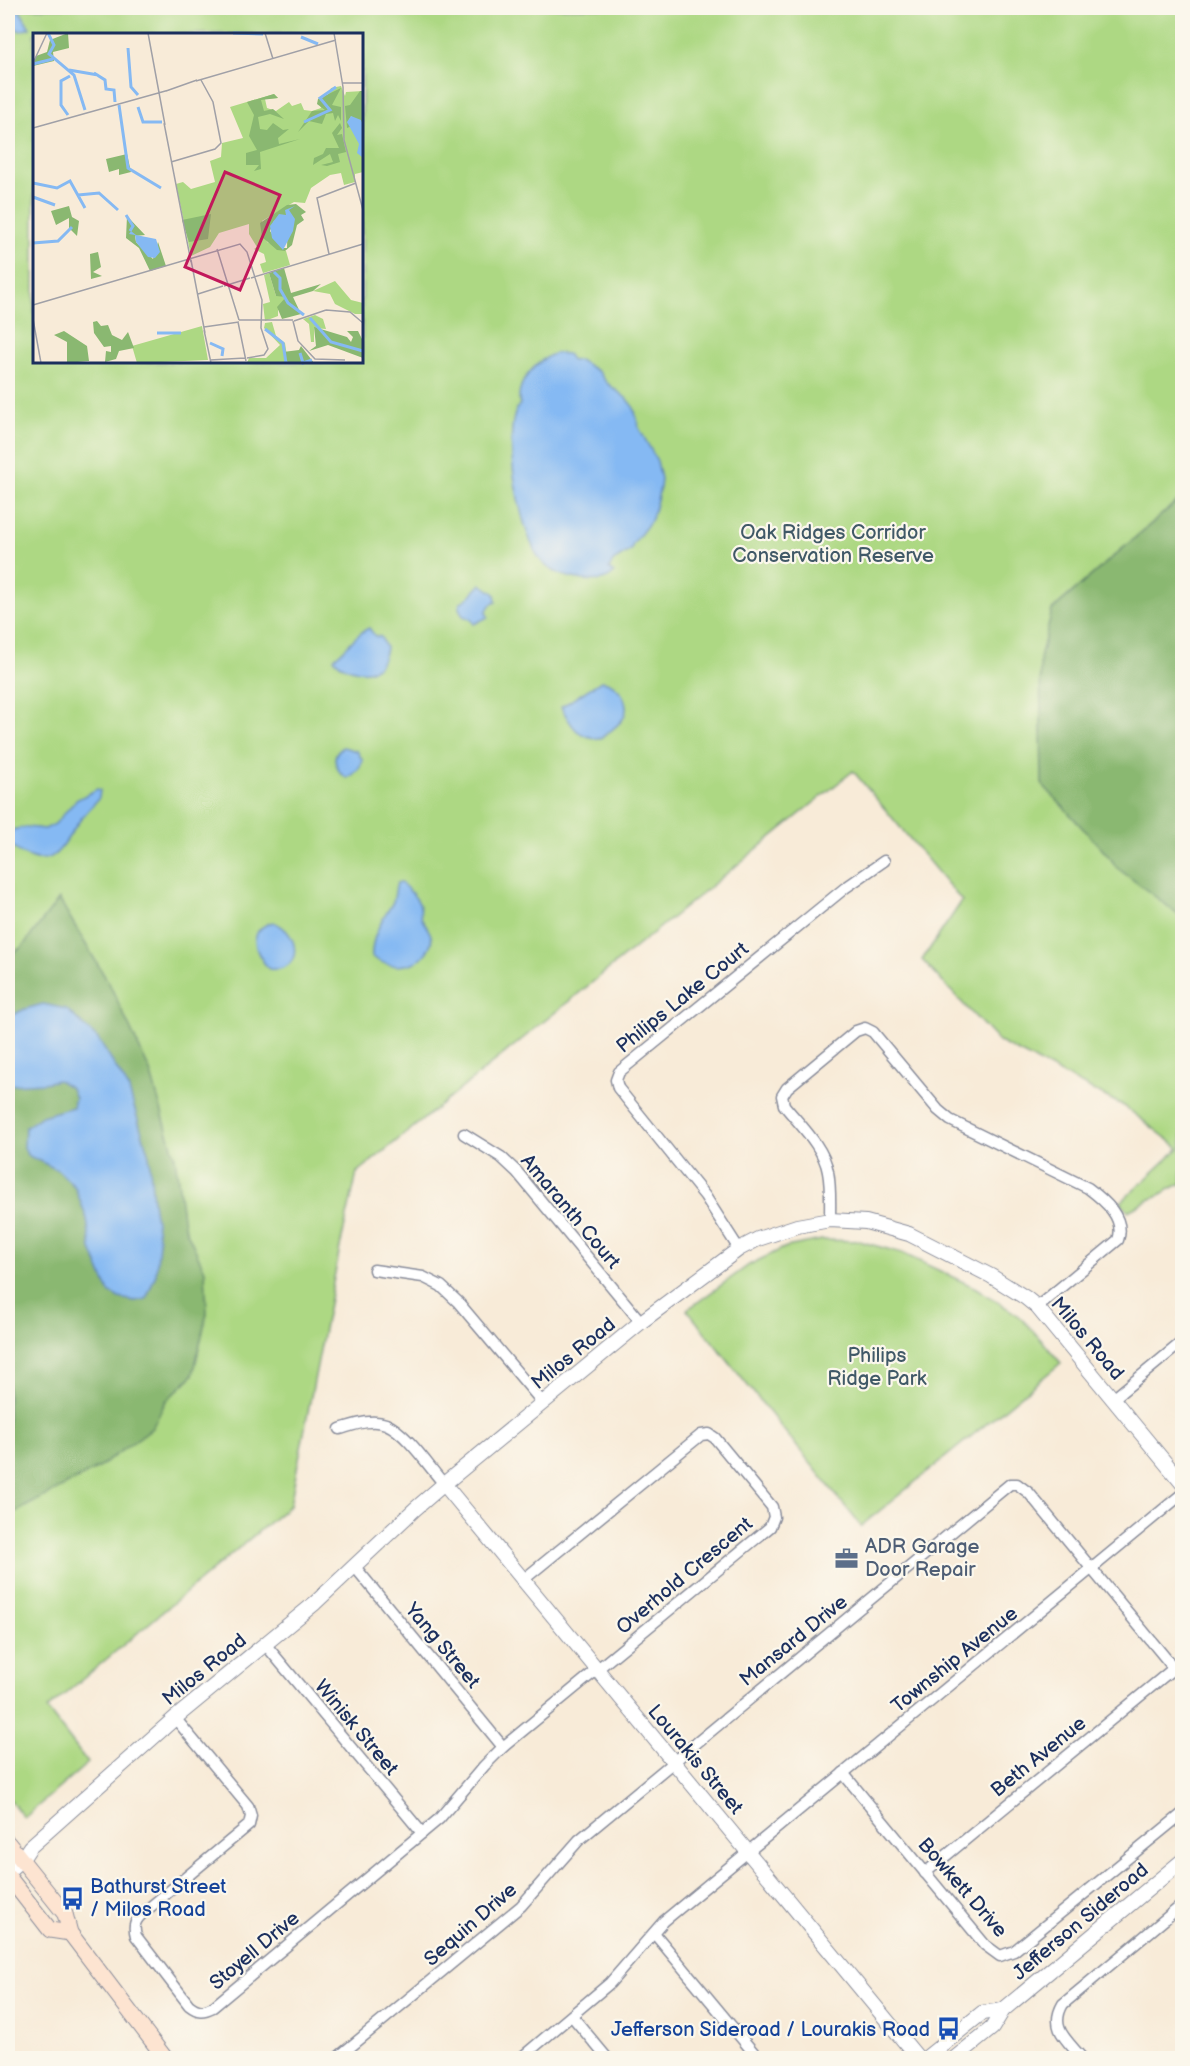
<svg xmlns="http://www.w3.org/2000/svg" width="1190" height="2066" viewBox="0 0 1190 2066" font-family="'Balsamiq Sans',sans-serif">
<rect width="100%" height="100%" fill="#fbf7ec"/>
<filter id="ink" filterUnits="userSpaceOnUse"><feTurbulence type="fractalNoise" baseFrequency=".0167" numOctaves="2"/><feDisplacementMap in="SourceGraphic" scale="12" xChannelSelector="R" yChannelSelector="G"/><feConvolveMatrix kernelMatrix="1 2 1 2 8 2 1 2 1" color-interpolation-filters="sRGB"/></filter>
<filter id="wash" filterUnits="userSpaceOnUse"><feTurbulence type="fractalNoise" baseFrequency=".008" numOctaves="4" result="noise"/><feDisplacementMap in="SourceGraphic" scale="24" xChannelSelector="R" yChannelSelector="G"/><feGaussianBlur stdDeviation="1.35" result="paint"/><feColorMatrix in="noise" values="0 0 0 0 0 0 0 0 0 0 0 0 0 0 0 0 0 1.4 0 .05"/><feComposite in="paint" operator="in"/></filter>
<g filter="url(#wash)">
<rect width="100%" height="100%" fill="#f8ebd8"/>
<g fill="#add883" stroke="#648470" stroke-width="1.5" fill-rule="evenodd">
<path d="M8,8H1182V497L1052,610L1182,881V1183L1128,1211L1121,1202L1179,1148L1124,1106L999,1042L922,960L962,901L853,771L357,1173L340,1247L290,1505L47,1709L88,1763L24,1818L8,1797ZM34,34H362V362H34Z"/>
<path d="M822,1240L859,1241L902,1253L976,1288L1015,1313L1029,1326L1061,1363L861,1526L687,1310L749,1265L786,1247Z"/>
</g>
<g fill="#8ab871" stroke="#527468" stroke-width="1.5">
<path d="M1182,497V917L1116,867L1111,859L1042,784L1040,659L1052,610Z"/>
<path d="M59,899L110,985L150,1071L175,1157L184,1225L205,1271L207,1313L193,1375L166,1401L152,1428L98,1468L8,1516V956L22,947Z"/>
</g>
<g fill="#85b9f3" stroke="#5074a8" stroke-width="1.5">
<path d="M8,8L19,9L30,28L20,31L8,23Z"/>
<path d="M556,353L567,354L572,361L579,360L599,372L606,382L626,398L634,408L639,428L657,461L661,479L660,488L652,519L633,544L631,550L613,561L609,569L614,573C607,582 595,581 584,580C570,578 552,573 542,562C521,539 499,428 520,404C514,383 538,359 556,353Z"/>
<path d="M481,584L495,594L496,602L490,605L486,612L488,617L474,624L471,619L463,616L459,608L460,603L469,597Z"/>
<path d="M369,628L375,636L381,637L386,648C384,657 382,664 374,669C364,675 340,668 334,658C347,649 355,634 369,628Z"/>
<path d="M601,681C617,681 634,704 622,720C617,727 607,733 600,739C575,736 573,727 561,707Z"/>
<path d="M343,747L357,751L363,761C359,769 355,775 347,778C336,772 329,754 343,747Z"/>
<path d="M97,789L100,790L99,798C92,806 84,814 78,823C61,847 54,871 21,853C10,847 9,841 12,830L26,827L45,829L55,824L76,800Z"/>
<path d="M400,882C406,887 415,896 419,903C421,907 420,913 421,917C424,925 434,934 431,943C422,969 392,971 372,957C371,936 383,919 393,902C395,896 395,889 397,883Z"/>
<path d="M273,922C301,932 304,973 269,969C254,952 246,930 273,922Z"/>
<path d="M43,1004L66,1009L98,1039L128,1087L149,1156L153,1202L159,1242L156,1274L146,1299L135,1301L119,1298L109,1292L91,1249L87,1219L75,1187L58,1170L27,1155L24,1147L25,1128L42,1116L73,1107L75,1098L71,1088L58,1080L44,1083L8,1085V1017L25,1009Z"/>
</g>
</g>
<g filter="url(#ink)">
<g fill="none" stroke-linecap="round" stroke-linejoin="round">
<defs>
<g id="minor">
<path d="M464,1134L501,1157L517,1172L641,1322"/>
<path d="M830,1220C830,1204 831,1187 828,1172C824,1147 799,1124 784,1105L782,1096L787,1088L856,1031L865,1028L873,1032L938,1110L950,1120L1088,1188C1104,1200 1126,1218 1118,1240L1037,1307"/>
<path d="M739,1249L705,1196L618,1088L616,1080L619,1072L845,888L884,861"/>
<path d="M374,1270L423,1277L441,1286L458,1302L543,1403"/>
<path d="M1113,1399L1182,1342"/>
<path d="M340,1429C354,1425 371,1418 386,1424C407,1433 429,1467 444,1484"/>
<path d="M355,1567L503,1747"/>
<path d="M265,1644L422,1833"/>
<path d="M175,1718L248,1806L251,1816L249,1825L143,1913C135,1920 133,1925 136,1936L189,2005C198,2012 203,2012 213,2007L439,1819L484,1766L503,1747L770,1527L774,1517L772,1507L715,1438L709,1434L701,1435L523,1580"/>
<path d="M843,1773L985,1945L1000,1956L1014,1951L1182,1814"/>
<path d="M925,1873L1174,1668"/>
<path d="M654,1933L758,2058"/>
<path d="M572,2016L607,2058"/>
<path d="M337,2058L521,1906L579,1840L1010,1484H1017L1029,1493L1182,1678"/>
<path d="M521,2058L610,1983L664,1921L1182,1494"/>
<path d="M1082,2058C1067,2040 1049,2028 1063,2004L1182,1905"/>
</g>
<g id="tertiary">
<path d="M444,1484L918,2058"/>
<path d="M8,1871L22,1859L30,1847L175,1718L315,1603L415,1509L444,1484L641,1322L739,1249L758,1239L797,1226L830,1220L866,1222L909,1234L991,1276L1026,1298L1037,1307L1182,1483"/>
<path d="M926,2058L982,2013L1003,2010"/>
<path d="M955,2058L992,2028L1003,2010L1182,1861"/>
</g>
<g id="secondary">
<path d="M8,1843L65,1914L70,1933L165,2058"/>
<path d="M8,1876L50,1930L70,1933"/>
</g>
</defs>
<use href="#minor" stroke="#8a8d9b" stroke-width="13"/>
<use href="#tertiary" stroke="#8a8d9b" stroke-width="16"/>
<use href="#secondary" stroke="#8a8d9b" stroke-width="17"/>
<use href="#minor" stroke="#fff" stroke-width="10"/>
<use href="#tertiary" stroke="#fff" stroke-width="14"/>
<use href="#secondary" stroke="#fde4d1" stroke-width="15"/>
</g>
</g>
<defs>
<symbol id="office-bare" viewBox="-9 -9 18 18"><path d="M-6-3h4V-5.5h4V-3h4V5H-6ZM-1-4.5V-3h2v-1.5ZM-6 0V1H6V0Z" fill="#5c6f8a" stroke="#fbf7ec" stroke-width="2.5" paint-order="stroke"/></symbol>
<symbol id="bus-bare" viewBox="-9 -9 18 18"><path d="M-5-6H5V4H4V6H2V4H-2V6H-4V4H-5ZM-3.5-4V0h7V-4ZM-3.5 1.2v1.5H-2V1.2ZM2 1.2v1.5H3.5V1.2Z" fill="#1a4fb4" stroke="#fbf7ec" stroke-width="2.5" paint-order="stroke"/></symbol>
</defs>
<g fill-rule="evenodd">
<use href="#office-bare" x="830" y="1542" width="33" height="33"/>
<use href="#bus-bare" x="56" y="1882" width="33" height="33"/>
<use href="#bus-bare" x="932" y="2012" width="33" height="33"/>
</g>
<g text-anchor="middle" stroke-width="4.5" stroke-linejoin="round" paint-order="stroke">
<g font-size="20" fill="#405967" stroke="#fbf7ec">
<text x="833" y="539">Oak Ridges Corridor<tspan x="833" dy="23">Conservation Reserve</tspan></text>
<text x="877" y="1362">Philips<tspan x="877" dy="23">Ridge Park</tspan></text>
</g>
<g font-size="20" fill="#1b2f5e" stroke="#fbf7ec">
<text transform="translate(682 997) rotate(-39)" y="7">Philips Lake Court</text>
<text transform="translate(571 1211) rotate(50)" y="7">Amaranth Court</text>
<text transform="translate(1088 1338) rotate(50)" y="7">Milos Road</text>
<text transform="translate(573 1353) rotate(-39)" y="7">Milos Road</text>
<text transform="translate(684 1575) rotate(-40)" y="7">Overhold Crescent</text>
<text transform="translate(793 1640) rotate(-39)" y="7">Mansard Drive</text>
<text transform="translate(443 1645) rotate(50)" y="7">Yang Street</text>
<text transform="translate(954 1659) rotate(-39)" y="7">Township Avenue</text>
<text transform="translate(204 1669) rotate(-39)" y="7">Milos Road</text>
<text transform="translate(357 1727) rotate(50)" y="7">Winisk Street</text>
<text transform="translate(1038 1756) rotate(-39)" y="7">Beth Avenue</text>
<text transform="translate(696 1759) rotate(50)" y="7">Lourakis Street</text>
<text transform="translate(963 1887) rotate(49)" y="7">Bowkett Drive</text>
<text transform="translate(1080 1921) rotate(-40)" y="7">Jefferson Sideroad</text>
<text transform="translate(470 1924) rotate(-41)" y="7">Sequin Drive</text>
<text transform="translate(254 1950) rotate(-40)" y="7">Stoyell Drive</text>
</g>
<g font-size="20" fill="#4e5e75" stroke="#fbf7ec" text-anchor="start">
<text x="865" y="1553">ADR Garage<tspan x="865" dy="23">Door Repair</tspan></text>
</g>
<g font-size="20" fill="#164399" stroke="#fbf7ec" text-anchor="start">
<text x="90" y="1893">Bathurst Street<tspan x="90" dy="23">/ Milos Road</tspan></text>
<text x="930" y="2036" text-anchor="end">Jefferson Sideroad / Lourakis Road</text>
</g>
</g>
<g transform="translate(33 33)">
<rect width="330" height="330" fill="#f8ebd8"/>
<path d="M308,53L312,63L313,59L330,58V139L322,141V149L311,152L308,140L297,142L278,155L272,170L261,169L229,188L234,209L253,218L257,232L230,240L227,231L233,229L231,221L221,216L224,214L216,201V191L186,200L177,214L158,223L143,151L150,149L158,156L182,149L177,128L188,124L189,110L210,105L197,74L241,61L245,65L232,66L234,75L243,78L256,69L259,73L268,70L271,77L279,78L288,75L285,66L295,62L298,55ZM236,240L243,263H252L253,269L245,277V283L232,288L230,271L237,269L231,242ZM302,248L318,267L330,270V281H322L302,271L297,261L280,258ZM282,282L290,286L293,296L281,295V309H278L276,291L270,286ZM239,289L243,303L252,310L255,330H214L216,325H233L247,312L231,295L232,290ZM169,293L175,327L104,330L99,313Z" fill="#add883"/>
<path d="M35,0L36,15L20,19L21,28L0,33L3,23L14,19L17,7ZM308,55L299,72L308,74V88L305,82L302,88L300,80L293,81L289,91L276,88L265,99L279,78L292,77L284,71L285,66ZM327,58H330V91L318,83L314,90L319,93L314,95L312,73L317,72ZM241,61L245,65L228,67L231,78L240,76L251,86L237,81L225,84L227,96L234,97L240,90L250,97L256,96L245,105L246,111L267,106L227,119L228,136L221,138L226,132H213V120L224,117L216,103L221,82L214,69ZM307,90L309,95L304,102L309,101L313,119L305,121L307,129L294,133L288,132L300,129L297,121L280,132L281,125L290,121L293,115H306L299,100ZM94,121L98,139L86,142V136L76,139L73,126ZM263,171L273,179L268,182L271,187L264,192L259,212L252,218L244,217L229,204L227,190L254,172ZM255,181L254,215H249L237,198L241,188ZM36,173L39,184L46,188L44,203L36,195V185L23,192L18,178ZM178,181L175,206L156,209L149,187ZM94,183L112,202L102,203L103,209L120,226L125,209L133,233L117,238L106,215L93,205ZM65,219L68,234L60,239L69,243L58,246L57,221ZM251,235L258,260L288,251L280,258L260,264L268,281L249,286L244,274L253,264L243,263L236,240ZM64,288L68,293L75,292L79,302L89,307L95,299L101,315L86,318L83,326L72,329L73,318L78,319V313L71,314L61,300L60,289ZM281,294L314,304L318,309L320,304L314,298H325L330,308V325L295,312L276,318L283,313ZM31,298L54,313L56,328L34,330V309L21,302ZM268,313L281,330H255L250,319L266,317Z" fill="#8ab871" fill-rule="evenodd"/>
<path d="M318,83L328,87L330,92L329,124L324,120L326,111L314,89ZM262,173L256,177L262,186L260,198L250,217L239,205L237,193L246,181L253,182L252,177ZM98,198L103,202L123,206L127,219L122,225L115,224L103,209L102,202L96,201Z" fill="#85b9f3"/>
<path fill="none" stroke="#85b9f3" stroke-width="3" d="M15,0L21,12L16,21L41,42L52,77M200,0L230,1M268,4L285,11M95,15L98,54L105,62M0,31L20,26M36,37L65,42M61,40L72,47L73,56L81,57L82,69M86,72L95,135L128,155M105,74L110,89H129M35,82L28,72V48L37,43M271,89L297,77L287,65L303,54M0,150L24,155L37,148L52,175M45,162L66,160L85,177M0,164L22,172M93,182L100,193L97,198M0,210L25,208L39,194M241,239L247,245V256L255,270L271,282M277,285L298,309L330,318M232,296L250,310L253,330M124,300H148M177,310L190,316L189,323M267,320L270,330L279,327"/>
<path fill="none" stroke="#a0a0a7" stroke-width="1.5" d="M115,0L132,92M232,0L240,26M301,0L310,54L311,107L330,177M0,30L14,0M163,48L303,7M310,50H330M133,58L164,47M131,90L158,229M0,95L136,57M138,129L182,116L188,110L180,69L168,47M184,216L206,287M296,221L284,165L323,150M158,227L172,300M218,245L330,211M191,253L217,245M165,261L190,253M0,272L207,211L214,219L229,267L228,295L235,316L231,322L214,325M293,277L317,279L330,290M0,286L8,330M206,287H260M260,288L265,308L282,326L312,327M261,288L293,277M205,289L213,328M171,294L206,289M171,297L178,330M177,327L212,325"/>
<path fill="#c2185b" fill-opacity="0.15" stroke="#c2185b" stroke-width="3" d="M192,139L247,162L207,257L152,234Z"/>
<rect width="330" height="330" fill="none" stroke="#1b2f5e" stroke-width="3"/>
</g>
<rect width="1190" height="2066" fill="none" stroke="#fbf7ec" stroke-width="30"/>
</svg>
